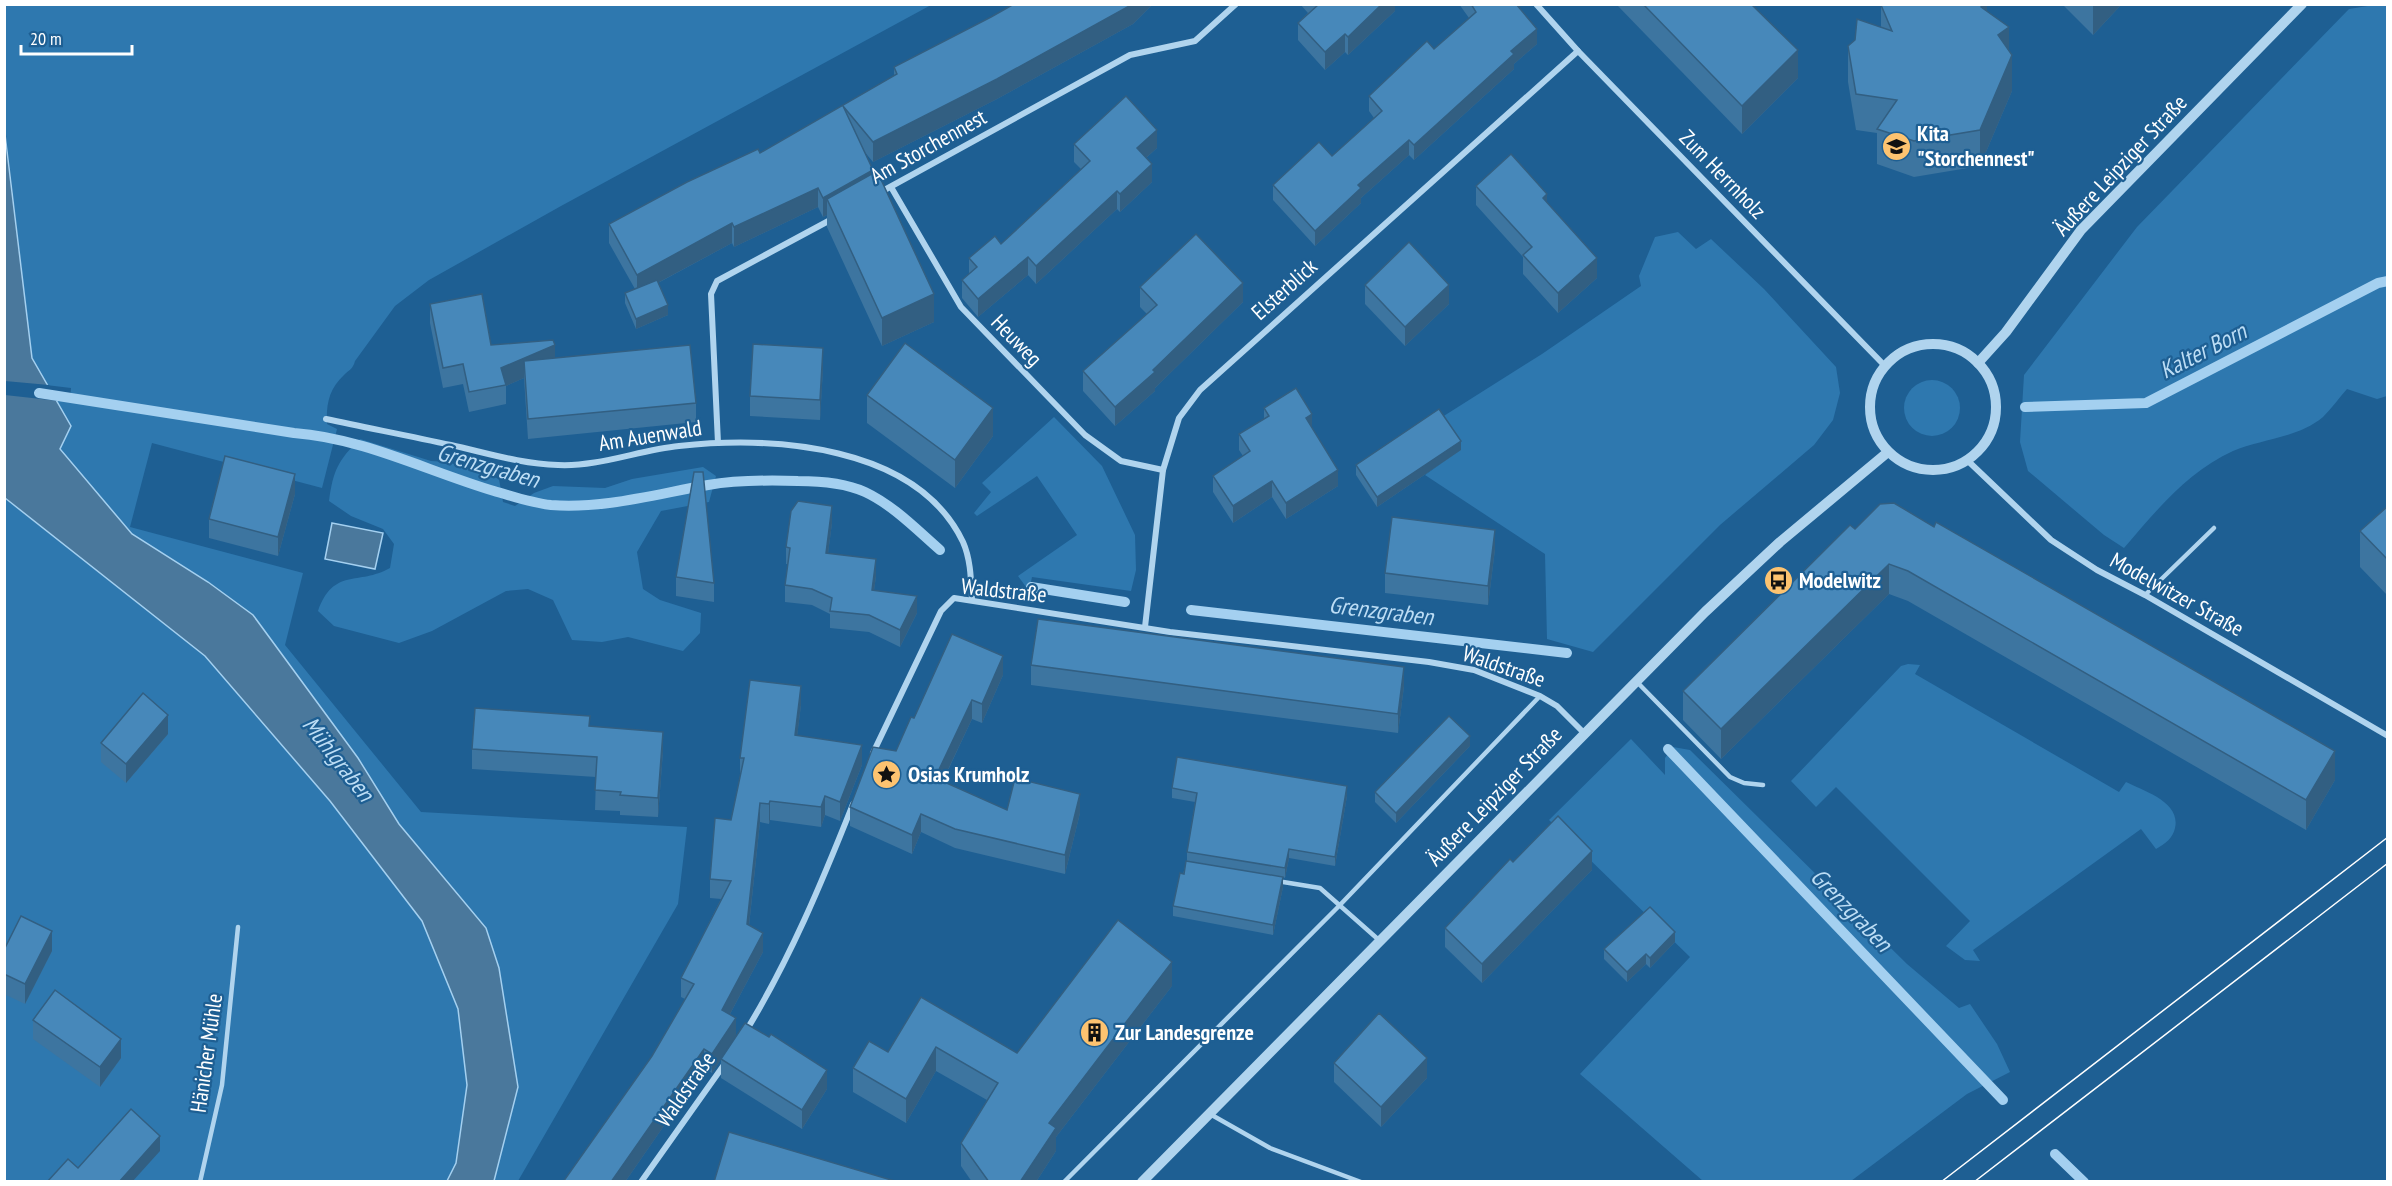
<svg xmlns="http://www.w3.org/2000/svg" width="2392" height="1186" viewBox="0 0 2392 1186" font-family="'PT Sans Narrow',sans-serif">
<rect width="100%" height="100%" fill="#1e5f93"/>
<g fill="#2e78af">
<path d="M4,5H931L561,206L429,280L395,306L355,361C353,369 349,370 344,375C329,389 326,404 327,424L337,429L322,488L152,443L130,527L303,573L285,645L421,812L687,827L678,904L518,1181H494L518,1086L399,824L358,758L253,615L208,582L132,534L60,449L70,426L55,400L70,402L71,388L46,385L32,358L5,126Z"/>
<path d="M2374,5H2388L2387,396L2377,399L2347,389C2339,398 2331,409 2323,417C2298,438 2261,439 2233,451C2187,472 2156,511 2124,548L2104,535L2028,471L2020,442L2024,375L2137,227L2349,9Z"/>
<path d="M1678,232L1696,249L1711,239L1764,289L1836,367L1840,393L1833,420L1814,445L1720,525L1593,652L1547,639L1545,554L1425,475L1460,450L1439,419L1542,354L1641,286L1639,276L1655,237Z"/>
<circle cx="1932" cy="408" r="28"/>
<path d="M1054,417L1102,466L1135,535L1136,570L1131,591L1032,577L1029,591L1018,576L1077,535L1037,476L977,516L974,513L991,492L982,483Z"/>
<path d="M360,439L431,461L447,462L479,471L499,479L503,502L515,506L534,493L553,486L605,488L632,479L703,467L716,476L709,502L661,511L637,552L643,589L660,600L701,613L700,633L683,651L628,637L602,642L572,640L553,600L528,589L506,591L432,631L399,643L334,626L318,611C334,567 358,586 390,568L394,544L383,529L351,516L329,501C333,471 338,460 360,439Z"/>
<path d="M4,498L205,656L330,801L422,921L458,1009L467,1085L456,1163L447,1181H5Z"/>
<path d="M1908,664L1920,665L1915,674L2119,792L2126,782C2144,791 2181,802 2175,828C2173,838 2165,844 2156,849L2141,829L1973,950L1980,961L1965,960L1946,946L1970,921L1836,787L1816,807L1791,781L1901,666Z"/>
<path d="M1631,739L1665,775V758L1673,747L1690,750L1907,964L1959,1008L1970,1004L1997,1044L2010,1072L1967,1094L1851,1181H1703L1580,1074L1690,957L1549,820Z"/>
</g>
<g fill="#4a789c" stroke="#a4d0f0" stroke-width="1.5">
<path d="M4,126L32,358L71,426L60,449L132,534L208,582L253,615L358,758L399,824L486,928L499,968L518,1087L494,1181H447L456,1163L467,1085L458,1009L422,921L330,801L205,656L5,498Z"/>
<path d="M332,523L383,533L375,569L325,559Z"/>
</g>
<path fill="#1e5f93" d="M5,381L49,385L59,401L5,395Z"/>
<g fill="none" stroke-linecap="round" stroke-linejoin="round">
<g stroke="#a4d0f0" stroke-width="10">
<path d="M39,393L294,433C363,438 427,471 494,491C512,496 532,503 551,505C604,509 656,494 708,485C737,480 768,480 798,481C820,481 845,483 865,492C893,505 917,530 940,550"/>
<path d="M2025,407L2146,403L2378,283L2388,281"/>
<path d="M1031,587L1125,602"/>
<path d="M1191,610L1567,653"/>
<path d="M1668,749L2003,1100"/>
<path d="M2055,1154L2084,1182"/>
</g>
<g stroke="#b0d4ee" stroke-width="4.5">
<path d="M2145,595L2214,528"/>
<path d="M1637,682L1730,777L1744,783L1763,785"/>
<path d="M1277,881L1320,888L1380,941"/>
<path d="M1210,1114L1270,1148L1361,1182"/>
<path d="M200,1182L222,1085L238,927"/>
<path d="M1064,1182L1339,906L1540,696"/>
</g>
<g stroke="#b0d4ee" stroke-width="6">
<path d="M1536,4L1578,51L1885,366"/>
<path d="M891,187L961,307L1085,435L1121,461L1163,470"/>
<path d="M879,193L1130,55L1195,41L1236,4"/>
<path d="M326,419C368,428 410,436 451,445C487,453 521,464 558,465C599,467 639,450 679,446C772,436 916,444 963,542C971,560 971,581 972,600"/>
<path d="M718,443L711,294L717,281L834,218"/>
<path d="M1967,460L2051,540L2097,570L2145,595L2388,736"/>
<path d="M1145,627L1163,470L1179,418L1200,390L1578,51"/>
<path d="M873,753L941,611L954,598L1170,632L1429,662L1474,670L1540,696L1557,706L1583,732"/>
<path d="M746,1031C790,959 822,882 853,804"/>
<path d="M641,1182L726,1062"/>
</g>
<g stroke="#b0d4ee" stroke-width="10">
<circle cx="1933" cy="407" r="63"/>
<path d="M1978,363L2006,332L2081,230L2302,4"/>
<path d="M1142,1182L1705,612L1780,542L1888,452"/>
</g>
<g stroke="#fff" stroke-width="1.5">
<path d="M1941,1182L2388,837"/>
<path d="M1974,1182L2388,863"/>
</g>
</g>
<g fill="#3d75a0">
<path d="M1014,4H1153L1133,24L997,99L873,162L863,150L934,322L882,346L827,227V215L823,217L818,207L734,247L732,243L658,283L668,315L636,329L625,303V293L635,289L609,243V224L760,153L894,76V67L991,17Z"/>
<path d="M1300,4H1395V11L1348,55L1345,52L1325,70L1298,40V23L1308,13Z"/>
<path d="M1459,4H1516L1537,44L1514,64V69L1414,160L1409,155L1361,198V203L1315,246L1273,200V185L1332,156L1374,118L1369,111V96L1434,49L1469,18Z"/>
<path d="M1616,4H1751L1798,78L1742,134Z"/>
<path d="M1987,4V11L2009,50L2012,91L1980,166L1914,177L1877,164V133L1856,130L1848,82V46L1881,27V5Z"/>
<path d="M2062,4H2122L2093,35Z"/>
<path d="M1074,144L1157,148L1146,158L1152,182L1120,212L1117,209L1036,284L1028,275L978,317L962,298V280L969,274V258L1001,244L1081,169L1074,162Z"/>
<path d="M1476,186L1547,202L1597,278L1558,313L1523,274V257L1476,205Z"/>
<path d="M1365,285L1449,304L1405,346L1365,304Z"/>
<path d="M1140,287L1243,302L1155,388V391L1115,426L1083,391V371L1147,314L1140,307Z"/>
<path d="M430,304L491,345L555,358L696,403V422L528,439L524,378L506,386V404L469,412L463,384L443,388L430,323Z"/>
<path d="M823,368L820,420L750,416V396Z"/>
<path d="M867,395L993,436L955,488L867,423Z"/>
<path d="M1264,408L1312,428L1338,486L1286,519L1272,497L1233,523L1213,492V476L1243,456L1239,450V434L1264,419Z"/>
<path d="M1461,450L1377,507L1356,475V465Z"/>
<path d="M295,494L278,556L209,538V519Z"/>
<path d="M2388,506V596L2360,567V531Z"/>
<path d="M832,523L828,553L876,576L874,590L917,613L900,647L869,632L830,628V614L812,605L785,602V585L788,564H786V547Z"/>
<path d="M1855,529L2335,780L2306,830L1908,601L1889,594L1721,759L1683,720V691Z"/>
<path d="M1495,549L1488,605L1385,593V573Z"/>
<path d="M676,577L714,583V602L676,596Z"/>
<path d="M1031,665L1404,686L1398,733L1031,685Z"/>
<path d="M1003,675L982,723L972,719L943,781L1007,810L1080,813L1065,874L955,848L921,832L912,854L850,826V807L896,751L914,718Z"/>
<path d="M801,705L797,736L862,765L840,821L825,815L821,827L770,820L769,824L760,822L749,926L763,952L730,1014L736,1036L827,1089L802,1129L721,1078V1059L712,1073L704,1068L625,1182H563L652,1056L685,999L681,997V978L721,899L710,898V879L731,820L740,776V758Z"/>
<path d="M590,727L663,751L658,817L620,815V811L595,810L596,777L472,769V749Z"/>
<path d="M168,734L126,783L101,762V743Z"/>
<path d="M1470,746L1396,823L1375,802V792Z"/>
<path d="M1172,788L1347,796L1335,866L1289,858L1285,878L1283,877V887L1273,935L1173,916V906L1187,861V852L1195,802L1172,798Z"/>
<path d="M1513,862L1592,870L1482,983L1445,947V928Z"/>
<path d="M1675,942L1650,968L1646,964L1627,982L1604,959V949Z"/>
<path d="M4,950L52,951L25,1004L4,994Z"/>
<path d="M1172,986L1056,1137V1151L1036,1182H972L961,1166V1143L987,1100L936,1071L906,1123L853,1092V1068L888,1052L921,997L1017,1053Z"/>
<path d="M33,1020L121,1058L100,1087L33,1039Z"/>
<path d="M1334,1063L1427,1078L1381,1127L1334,1082Z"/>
</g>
<g fill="#325f82">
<path d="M1133,4H1153L1133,24L997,99L873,162V142Z"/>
<path d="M1382,4H1395V11L1348,55V37Z"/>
<path d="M1982,4H1987V33L1981,7Z"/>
<path d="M2093,4H2122L2093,35Z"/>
<path d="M2009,27V63L1998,35Z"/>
<path d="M1537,29V44L1514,64V69L1414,160V145L1511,51Z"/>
<path d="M1345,34V52L1325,70V52Z"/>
<path d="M1798,50V78L1742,134V106Z"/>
<path d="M2012,55V91L1980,166V130Z"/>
<path d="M1157,130V148L1137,166V148Z"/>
<path d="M1409,140V155L1361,198V203L1315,246V231L1358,185Z"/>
<path d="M1152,164V182L1120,212V194Z"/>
<path d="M873,170V190L827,199V215L823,217V198Z"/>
<path d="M818,188V207L734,247V227Z"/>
<path d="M1117,191V209L1036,284V266Z"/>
<path d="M1547,194V213L1543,198Z"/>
<path d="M732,223V243L637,294V275Z"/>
<path d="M1028,257V275L978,317V299Z"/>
<path d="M1597,258V278L1558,313V293Z"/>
<path d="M1243,283V302L1155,388V391L1115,426V407Z"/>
<path d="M1449,285V304L1405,346V327Z"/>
<path d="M934,294V322L882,346V318Z"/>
<path d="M668,305V315L636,329V319Z"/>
<path d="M555,345V365L524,361V378L506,386L501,368Z"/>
<path d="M823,348V368L820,420V400Z"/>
<path d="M993,408V436L955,488V460Z"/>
<path d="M1312,414V430L1306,418Z"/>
<path d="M1461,441V450L1377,507V497Z"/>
<path d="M1338,470V486L1286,519V503Z"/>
<path d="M295,474V494L278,556V537Z"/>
<path d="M1272,481V497L1233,523V506Z"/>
<path d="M832,506V523L826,569V553Z"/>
<path d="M1495,530V549L1488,605V586Z"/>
<path d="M876,559V576L872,606V590Z"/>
<path d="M1889,564V594L1721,759V729Z"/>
<path d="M917,596V613L900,647V630Z"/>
<path d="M1003,656V675L982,723V704Z"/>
<path d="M1404,667V686L1398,733V714Z"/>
<path d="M801,686V705L795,754V735Z"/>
<path d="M972,700V719L935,797V778Z"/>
<path d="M168,715V734L126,783V764Z"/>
<path d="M663,732V751L658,817V798Z"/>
<path d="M1470,736V746L1396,823V813Z"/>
<path d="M862,745V765L840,821V802Z"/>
<path d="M2335,751V780L2306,830V800Z"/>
<path d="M1347,786V796L1335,866V857Z"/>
<path d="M1080,794V813L1065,874V855Z"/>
<path d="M825,796V815L821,827V807Z"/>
<path d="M770,801V820L769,824V804Z"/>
<path d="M760,803V822L747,944V924Z"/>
<path d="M921,814V832L912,854V835Z"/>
<path d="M1289,849V858L1285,878V868Z"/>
<path d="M1592,851V870L1482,983V964Z"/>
<path d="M1283,877V887L1273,935V925Z"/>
<path d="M52,931V951L25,1004V984Z"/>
<path d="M1675,932V942L1650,968V958Z"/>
<path d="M763,933V952L722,1029V1010Z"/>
<path d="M1646,954V964L1627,982V972Z"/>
<path d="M1172,962V986L1056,1137V1151L1036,1182H1020L1049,1123Z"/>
<path d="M736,1018V1037L712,1073V1054Z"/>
<path d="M121,1039V1058L100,1087V1067Z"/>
<path d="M936,1047V1071L906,1123V1099Z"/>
<path d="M704,1049V1068L625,1182H611Z"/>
<path d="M1427,1058V1078L1381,1127V1107Z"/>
<path d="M827,1070V1089L802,1129V1110Z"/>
<path d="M160,1136V1151L132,1182H119Z"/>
</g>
<g fill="#4788ba" stroke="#325f82" stroke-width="1.5">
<path d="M1014,4H1133L997,79L873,142L843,106L873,170L823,198L818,188L734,227L732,223L637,275L609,224L687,182L758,149L760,153L897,74L894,67L991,17Z"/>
<path d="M1317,4H1382L1348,37L1345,34L1325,52L1298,23L1318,5Z"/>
<path d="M1471,4H1516L1537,29L1511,51L1514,54L1414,145L1409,140L1358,185L1361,188L1315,231L1273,185L1319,142L1332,156L1382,111L1369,96L1427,41L1434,49L1476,12Z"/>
<path d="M1643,4H1751L1798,50L1742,106Z"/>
<path d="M1882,4H1982L1981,7L2009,27L1998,35L2012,55L1980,130L1914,141L1877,129L1897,100L1856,94L1848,46L1855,40L1857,19L1892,31L1881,5Z"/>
<path d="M1126,96L1157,130L1137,148L1152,164L1120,194L1117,191L1036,266L1028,257L978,299L962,280L977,267L969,258L995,236L1001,244L1090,161L1074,144Z"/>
<path d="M1511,154L1547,194L1543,198L1597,258L1558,293L1523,255L1532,247L1476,186Z"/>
<path d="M877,171L934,294L882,318L827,199Z"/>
<path d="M1196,234L1243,283L1153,370L1155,372L1115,407L1083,371L1157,305L1140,287Z"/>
<path d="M1409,242L1449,285L1405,327L1365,285Z"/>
<path d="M657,280L668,305L636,319L625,293Z"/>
<path d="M482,294L491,345L553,340L555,345L501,368L506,385L469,392L463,364L443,368L430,304Z"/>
<path d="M905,343L993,408L955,460L867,395Z"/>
<path d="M753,344L823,348L820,400L750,396Z"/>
<path d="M690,345L696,403L528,419L524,361Z"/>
<path d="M1296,388L1312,414L1306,418L1338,470L1286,503L1272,481L1233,506L1213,476L1250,451L1239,434L1269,416L1264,408Z"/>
<path d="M1439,409L1461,441L1377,497L1356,465Z"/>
<path d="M225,456L295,474L278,537L209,519Z"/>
<path d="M694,472H703L714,583L676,577Z"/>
<path d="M798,501L832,506L826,553L876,559L872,590L917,596L900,630L869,615L830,611L832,598L812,589L785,585L790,548L786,547L791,511Z"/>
<path d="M1894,503L1934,527L1936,522L2335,751L2306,800L1908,571L1889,564L1721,729L1683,691L1850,525L1855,529L1880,504Z"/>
<path d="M2388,506V560L2360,531Z"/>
<path d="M1392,517L1495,530L1488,586L1385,573Z"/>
<path d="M1038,619L1404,667L1398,714L1031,665Z"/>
<path d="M952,634L1003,656L982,704L972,700L935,778L1007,810L1015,778L1080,794L1065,855L955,829L921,814L912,835L850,807L873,747L896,751L911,717L914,718Z"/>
<path d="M750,680L801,686L795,735L862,745L840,802L825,796L821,807L770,801L769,804L760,803L747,924L763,933L722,1010L736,1018L712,1054L704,1049L611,1182H563L652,1056L694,984L681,978L731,881L710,879L715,818L731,820L744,758H740Z"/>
<path d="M143,693L168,715L126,764L101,743Z"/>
<path d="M475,708L590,716L589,726L663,732L658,798L620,795L621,792L595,790L597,757L472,749Z"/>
<path d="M1449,716L1470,736L1396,813L1375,792Z"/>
<path d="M1177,757L1347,786L1335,857L1289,849L1285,868L1187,852L1197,793L1172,788Z"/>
<path d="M1558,816L1592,851L1482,964L1445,928L1510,859L1513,862Z"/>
<path d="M1186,861L1283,877L1273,925L1173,906L1180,873L1184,874Z"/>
<path d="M1650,907L1675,932L1650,958L1646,954L1627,972L1604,949Z"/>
<path d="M21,916L52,931L25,984L4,974V950Z"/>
<path d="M1118,920L1172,962L1049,1123L1056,1128L1020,1182H989L961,1143L998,1083L936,1047L906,1099L853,1068L869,1041L888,1052L921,997L1017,1053Z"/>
<path d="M55,990L121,1039L100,1067L33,1020Z"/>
<path d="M1379,1013L1427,1058L1381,1107L1334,1063Z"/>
<path d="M745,1023L769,1037L771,1034L827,1070L802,1110L721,1059Z"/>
<path d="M131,1109L160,1136L119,1182H47L68,1159L78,1168Z"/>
<path d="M729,1132L898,1182H714Z"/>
</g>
<defs>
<symbol id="school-disc" viewBox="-11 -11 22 22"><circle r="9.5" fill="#fdc370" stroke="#1e5f93"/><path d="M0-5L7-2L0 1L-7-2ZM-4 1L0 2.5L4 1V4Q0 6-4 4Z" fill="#111"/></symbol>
<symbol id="bus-disc" viewBox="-11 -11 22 22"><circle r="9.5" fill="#fdc370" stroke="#1e5f93"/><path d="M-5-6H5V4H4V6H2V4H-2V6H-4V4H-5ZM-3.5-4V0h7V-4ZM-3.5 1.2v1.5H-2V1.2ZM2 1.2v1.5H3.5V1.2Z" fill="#111"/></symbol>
<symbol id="sight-disc" viewBox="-11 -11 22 22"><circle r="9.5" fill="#fdc370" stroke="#1e5f93"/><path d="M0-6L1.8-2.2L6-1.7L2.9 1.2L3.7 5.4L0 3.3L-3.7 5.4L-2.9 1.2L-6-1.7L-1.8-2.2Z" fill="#111"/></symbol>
<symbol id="building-disc" viewBox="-11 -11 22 22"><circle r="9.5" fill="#fdc370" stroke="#1e5f93"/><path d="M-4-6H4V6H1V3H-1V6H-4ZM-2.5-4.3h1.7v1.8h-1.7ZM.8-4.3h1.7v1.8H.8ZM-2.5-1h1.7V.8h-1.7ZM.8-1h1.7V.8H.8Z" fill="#111"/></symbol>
</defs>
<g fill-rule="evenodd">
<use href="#school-disc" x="1880" y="130" width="33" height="33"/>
<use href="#bus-disc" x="1762" y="564" width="33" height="33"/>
<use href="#sight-disc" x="870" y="758" width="33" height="33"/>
<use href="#building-disc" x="1078" y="1016" width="33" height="33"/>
</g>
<g text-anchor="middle" stroke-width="4.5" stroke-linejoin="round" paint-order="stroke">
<g font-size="22" font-weight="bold" fill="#fff" stroke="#1e5f93" text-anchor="start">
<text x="1917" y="141">Kita<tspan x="1917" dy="25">"Storchennest"</tspan></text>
<text x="1799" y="588">Modelwitz</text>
<text x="908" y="782">Osias Krumholz</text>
<text x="1115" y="1040">Zur Landesgrenze</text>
</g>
<g font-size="22" fill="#fff" stroke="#1e5f93">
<text transform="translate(928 146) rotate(-29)" y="8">Am Storchennest</text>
<text transform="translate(2120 165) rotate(-47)" y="8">Äußere Leipziger Straße</text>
<text transform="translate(1723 174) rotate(46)" y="8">Zum Herrnholz</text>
<text transform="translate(1284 289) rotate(-42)" y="8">Elsterblick</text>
<text transform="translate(1017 340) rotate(46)" y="8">Heuweg</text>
<text transform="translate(650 435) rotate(-9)" y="8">Am Auenwald</text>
<text transform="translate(1004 590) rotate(6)" y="8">Waldstraße</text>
<text transform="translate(2177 594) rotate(29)" y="8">Modelwitzer Straße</text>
<text transform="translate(1504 666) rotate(19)" y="8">Waldstraße</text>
<text transform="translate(1494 796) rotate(-46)" y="8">Äußere Leipziger Straße</text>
<text transform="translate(206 1053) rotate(-82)" y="8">Hänicher Mühle</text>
<text transform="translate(685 1089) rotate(-55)" y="8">Waldstraße</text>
</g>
<g font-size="24" font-style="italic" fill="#bcddf5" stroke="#1e5f93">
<text transform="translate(2203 351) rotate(-27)" y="8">Kalter Born</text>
<text transform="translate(488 466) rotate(16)" y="8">Grenzgraben</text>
<text transform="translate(1381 611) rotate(7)" y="8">Grenzgraben</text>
<text transform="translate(338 759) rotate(52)" y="8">Mühlgraben</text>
<text transform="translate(1851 910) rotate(46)" y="8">Grenzgraben</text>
</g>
</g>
<rect width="2392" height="1186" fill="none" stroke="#ffffff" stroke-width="12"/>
<path d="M21 45v9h111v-9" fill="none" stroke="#ffffff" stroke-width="3"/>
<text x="30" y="45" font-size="18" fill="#ffffff" stroke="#1e5f93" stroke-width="4.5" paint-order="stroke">20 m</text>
</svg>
